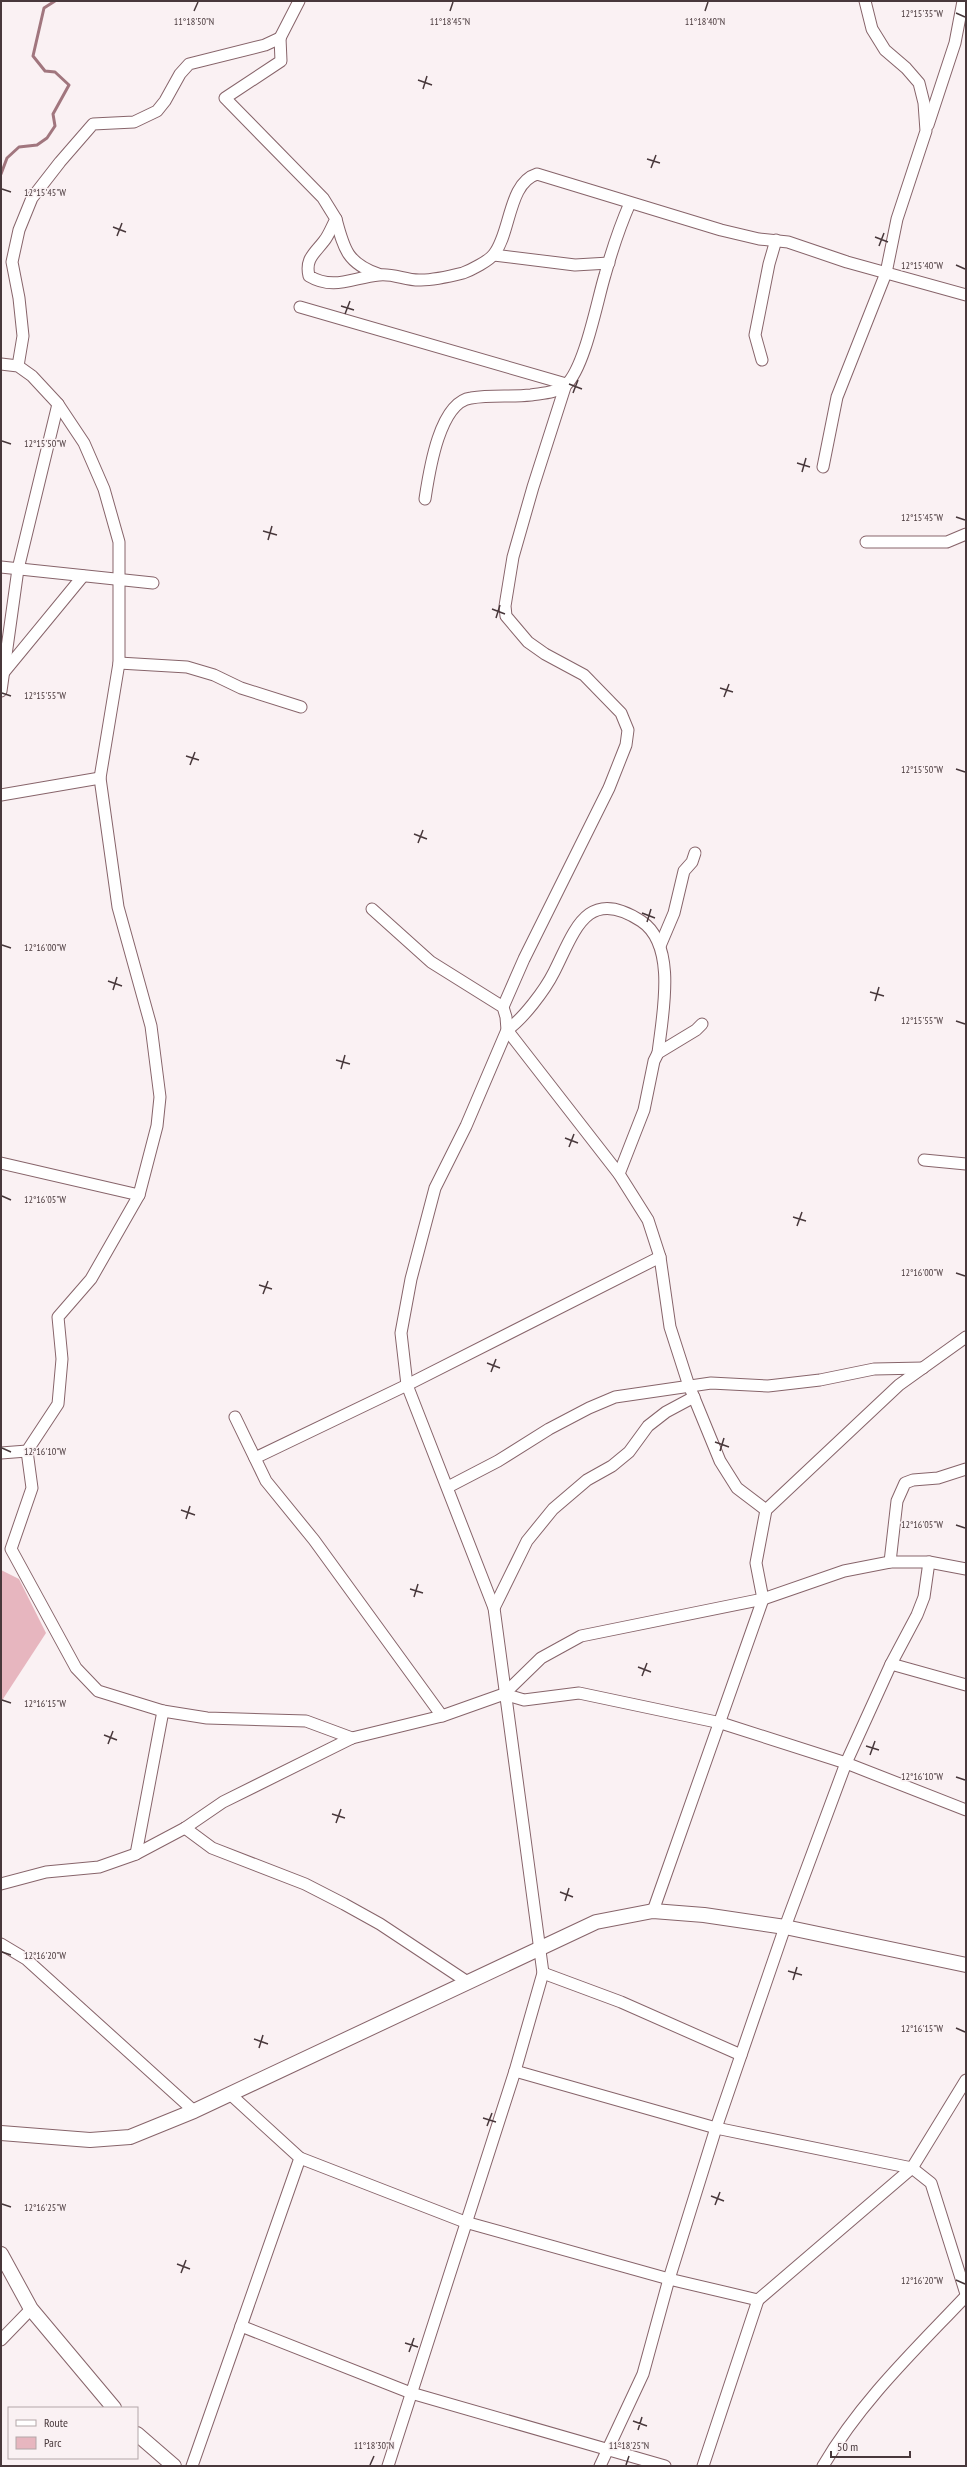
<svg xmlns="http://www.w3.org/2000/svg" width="967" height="2467" viewBox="0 0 967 2467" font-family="'PT Sans Narrow',sans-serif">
<rect width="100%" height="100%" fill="#faf1f3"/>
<path fill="#e7b6bf" d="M1,1570L19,1579L46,1633L1,1702Z"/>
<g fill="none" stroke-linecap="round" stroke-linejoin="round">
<path stroke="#a1767e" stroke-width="3" d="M1,174L7,158L19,147L37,145L47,138L55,126L53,114L69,85L55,72L45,71L33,56L44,8L55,1"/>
<defs>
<g id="minor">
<path d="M280,38L299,1"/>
<path d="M928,125L955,43L963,1"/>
<path d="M336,219C344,249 347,263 378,274"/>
<path d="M494,255L575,265L609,263"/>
<path d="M300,307L566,384L533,487L513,557L505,606L506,616L528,642L545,654L584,675L621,713L628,730L626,745L609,788L524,959L503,1007"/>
<path d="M762,360L755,335L769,264L776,240"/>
<path d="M1,364L18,366L32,376L58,404L84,443L104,489L119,542V663L100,778L118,907L151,1026L160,1097L157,1126L139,1195L91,1279L58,1317L62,1359L58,1404L27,1451L1,1453"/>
<path d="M18,366L23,336L19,298L12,262L19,230L32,198L60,162L93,124L134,122L157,111L165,101L180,74L189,64L265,45L280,38L281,61L225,98L323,198L336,219C332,226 329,235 324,241C314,254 305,259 309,276C334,291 354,277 379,275C393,273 407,281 421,280C434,280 451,276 463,273C471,270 489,261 494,254C511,233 508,183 537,174L721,230L759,239L788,242L847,262L966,295"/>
<path d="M823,467L837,397L886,273L897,219L926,131L924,103L919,83L906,68L885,50L872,29L865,1"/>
<path d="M425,499C429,473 439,402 471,398C491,395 511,397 531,395C543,393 556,393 566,385C585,367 597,301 605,275C612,250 620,226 630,203"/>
<path d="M866,542H947L966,534"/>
<path d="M1,567L153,583"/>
<path d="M119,663L187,667L214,675L241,688L301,707"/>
<path d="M4,672L83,576"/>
<path d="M1,691L18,569L58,404"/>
<path d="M1,795L100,778"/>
<path d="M372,909L431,962L503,1007L506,1017L507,1030L466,1126L435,1188L411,1279L401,1333L407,1385L494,1608L543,1973L515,2071L388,2466"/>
<path d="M660,946L674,913L684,871L692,862L695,853"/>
<path d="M658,1053C662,1017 678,945 641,921C586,885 574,933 554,972C545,990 523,1019 507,1030L619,1174L648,1220L660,1257L670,1327L688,1383L720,1461L737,1488L766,1510"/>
<path d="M924,1160L966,1164"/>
<path d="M1,1163L139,1195"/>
<path d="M619,1174L644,1110L654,1061L658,1053L696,1030L702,1024"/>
<path d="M235,1417L266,1481L314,1540L442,1716"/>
<path d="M27,1451L32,1488L11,1549L76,1668L98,1691L163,1711L207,1718L306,1721L352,1738"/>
<path d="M255,1458L407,1385L660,1257"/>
<path d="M448,1487L498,1461L549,1429L589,1408L615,1397L711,1383L768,1386L820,1380L874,1369L923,1368"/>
<path d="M890,1562L897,1501L905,1483L913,1480L938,1478L966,1469"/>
<path d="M494,1608L527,1541L553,1509L587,1480L612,1466L629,1452L648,1426L666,1412L694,1397"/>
<path d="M891,1664L966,1685"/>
<path d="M504,1694L524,1700L579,1693L721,1723L846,1763L966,1810"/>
<path d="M185,1828L212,1848L305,1884L344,1904L380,1924L466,1981"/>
<path d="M136,1854L163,1711"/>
<path d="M1,1884L46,1872L99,1867L136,1854L185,1828L223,1802L352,1738L442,1716L504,1694L541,1658L581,1636L763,1599L844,1571L890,1562H929L966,1569"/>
<path d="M653,1911L763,1599L756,1563L766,1510L899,1385L966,1337"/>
<path d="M1,1944L26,1959L194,2111"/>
<path d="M543,1973L621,2002L741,2055"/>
<path d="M515,2071L716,2128L912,2168L931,2183L966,2294"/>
<path d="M300,2158L465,2222L669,2279L758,2300L912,2168L966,2080"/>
<path d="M241,2326L411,2393L665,2466"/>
<path d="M1,2340L31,2309"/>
<path d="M192,2466L300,2158L230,2094"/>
<path d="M600,2466L643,2374L669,2279L716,2128L785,1927L846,1763L891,1664L917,1615L924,1597L929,1562"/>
<path d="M703,2466L758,2300"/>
<path d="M823,2466C861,2401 915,2350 966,2296"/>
</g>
<g id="tertiary">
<path d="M1,2133L90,2140L130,2137L194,2111L596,1922L653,1911L704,1915L785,1927L966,1965"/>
<path d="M1,2254L31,2309L114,2408"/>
<path d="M137,2434L174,2466"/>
</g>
</defs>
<use href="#minor" stroke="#87646a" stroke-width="13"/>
<use href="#tertiary" stroke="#87646a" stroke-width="16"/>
<use href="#minor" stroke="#fff" stroke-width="11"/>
<use href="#tertiary" stroke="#fff" stroke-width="14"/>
</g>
<path fill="none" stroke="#48383b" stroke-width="1.5" d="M194,11L198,2M450,11L453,2M705,11L708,2M956,13L965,17M418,80L432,85M423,89L427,76M647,159L660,163M651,168L656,155M2,189L11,192M113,227L126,232M117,236L122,223M875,237L888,242M879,246L884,233M956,265L965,269M341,306L354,310M345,314L350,301M569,384L582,389M573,393L578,380M2,441L11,444M797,463L810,467M802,472L806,458M956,517L965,520M263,531L277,535M268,540L272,526M492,609L505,614M496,618L500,605M720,688L733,692M2,693L11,696M724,697L729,684M186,756L199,760M190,765L195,752M956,769L965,772M414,834L427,839M418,843L423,830M642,913L655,918M647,922L651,909M2,945L11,948M108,981L122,986M113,990L117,977M870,992L884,996M875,1001L879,987M956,1021L965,1024M336,1060L350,1064M341,1069L345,1055M565,1138L578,1143M569,1147L574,1134M2,1196L11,1200M793,1217L806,1221M797,1226L802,1212M956,1273L965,1276M259,1285L272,1289M263,1294L268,1281M487,1363L500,1368M491,1372L496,1359M715,1442L729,1447M2,1448L11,1452M720,1451L724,1438M181,1510L195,1515M186,1519L190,1506M956,1525L965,1528M410,1589L423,1593M414,1597L418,1584M638,1667L651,1672M642,1676L647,1663M2,1700L11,1703M104,1735L117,1740M108,1744L113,1731M866,1746L879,1750M870,1755L875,1741M956,1777L965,1780M332,1814L345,1818M336,1823L341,1809M560,1892L573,1897M565,1901L569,1888M2,1952L11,1955M788,1971L802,1975M793,1980L797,1967M956,2028L965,2032M254,2039L268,2044M259,2048L263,2035M483,2118L496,2122M487,2126L492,2113M711,2196L724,2201M2,2204L11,2207M715,2205L720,2192M177,2264L190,2269M181,2273L186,2260M956,2280L965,2284M405,2343L418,2347M409,2352L414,2338M633,2421L647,2426M638,2430L642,2417M370,2465L374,2456M626,2465L629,2456"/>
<g font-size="10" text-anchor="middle" fill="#48383b" stroke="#faf1f3" stroke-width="3" stroke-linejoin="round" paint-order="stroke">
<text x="922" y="17">12°15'35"W</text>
<text x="194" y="25">11°18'50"N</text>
<text x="450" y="25">11°18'45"N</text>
<text x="705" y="25">11°18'40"N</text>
<text x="45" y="196">12°15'45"W</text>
<text x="922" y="269">12°15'40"W</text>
<text x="45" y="447">12°15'50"W</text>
<text x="922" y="521">12°15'45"W</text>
<text x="45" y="699">12°15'55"W</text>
<text x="922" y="773">12°15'50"W</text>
<text x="45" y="951">12°16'00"W</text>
<text x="922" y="1024">12°15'55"W</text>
<text x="45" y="1203">12°16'05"W</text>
<text x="922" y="1276">12°16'00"W</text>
<text x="45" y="1455">12°16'10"W</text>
<text x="922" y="1528">12°16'05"W</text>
<text x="45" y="1707">12°16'15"W</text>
<text x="922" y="1780">12°16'10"W</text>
<text x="45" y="1959">12°16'20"W</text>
<text x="922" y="2032">12°16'15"W</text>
<text x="45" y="2211">12°16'25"W</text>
<text x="922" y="2284">12°16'20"W</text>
<text x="374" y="2449">11°18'30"N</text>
<text x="629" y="2449">11°18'25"N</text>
</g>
<rect width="967" height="2467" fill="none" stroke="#48383b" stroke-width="4"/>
<rect x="8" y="2407" width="130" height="52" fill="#faf1f3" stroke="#b3a7a9"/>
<rect x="16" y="2420" width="20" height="6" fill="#ffffff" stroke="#b3a7a9"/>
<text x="44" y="2427" font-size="12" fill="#48383b">Route</text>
<rect x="16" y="2437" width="20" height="12" fill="#e7b6bf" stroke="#b3a7a9"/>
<text x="44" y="2447" font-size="12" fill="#48383b">Parc</text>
<path d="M831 2451v6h79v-6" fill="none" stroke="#48383b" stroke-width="2"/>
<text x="837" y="2451" font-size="12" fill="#48383b" stroke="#faf1f3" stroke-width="3" paint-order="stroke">50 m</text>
</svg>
